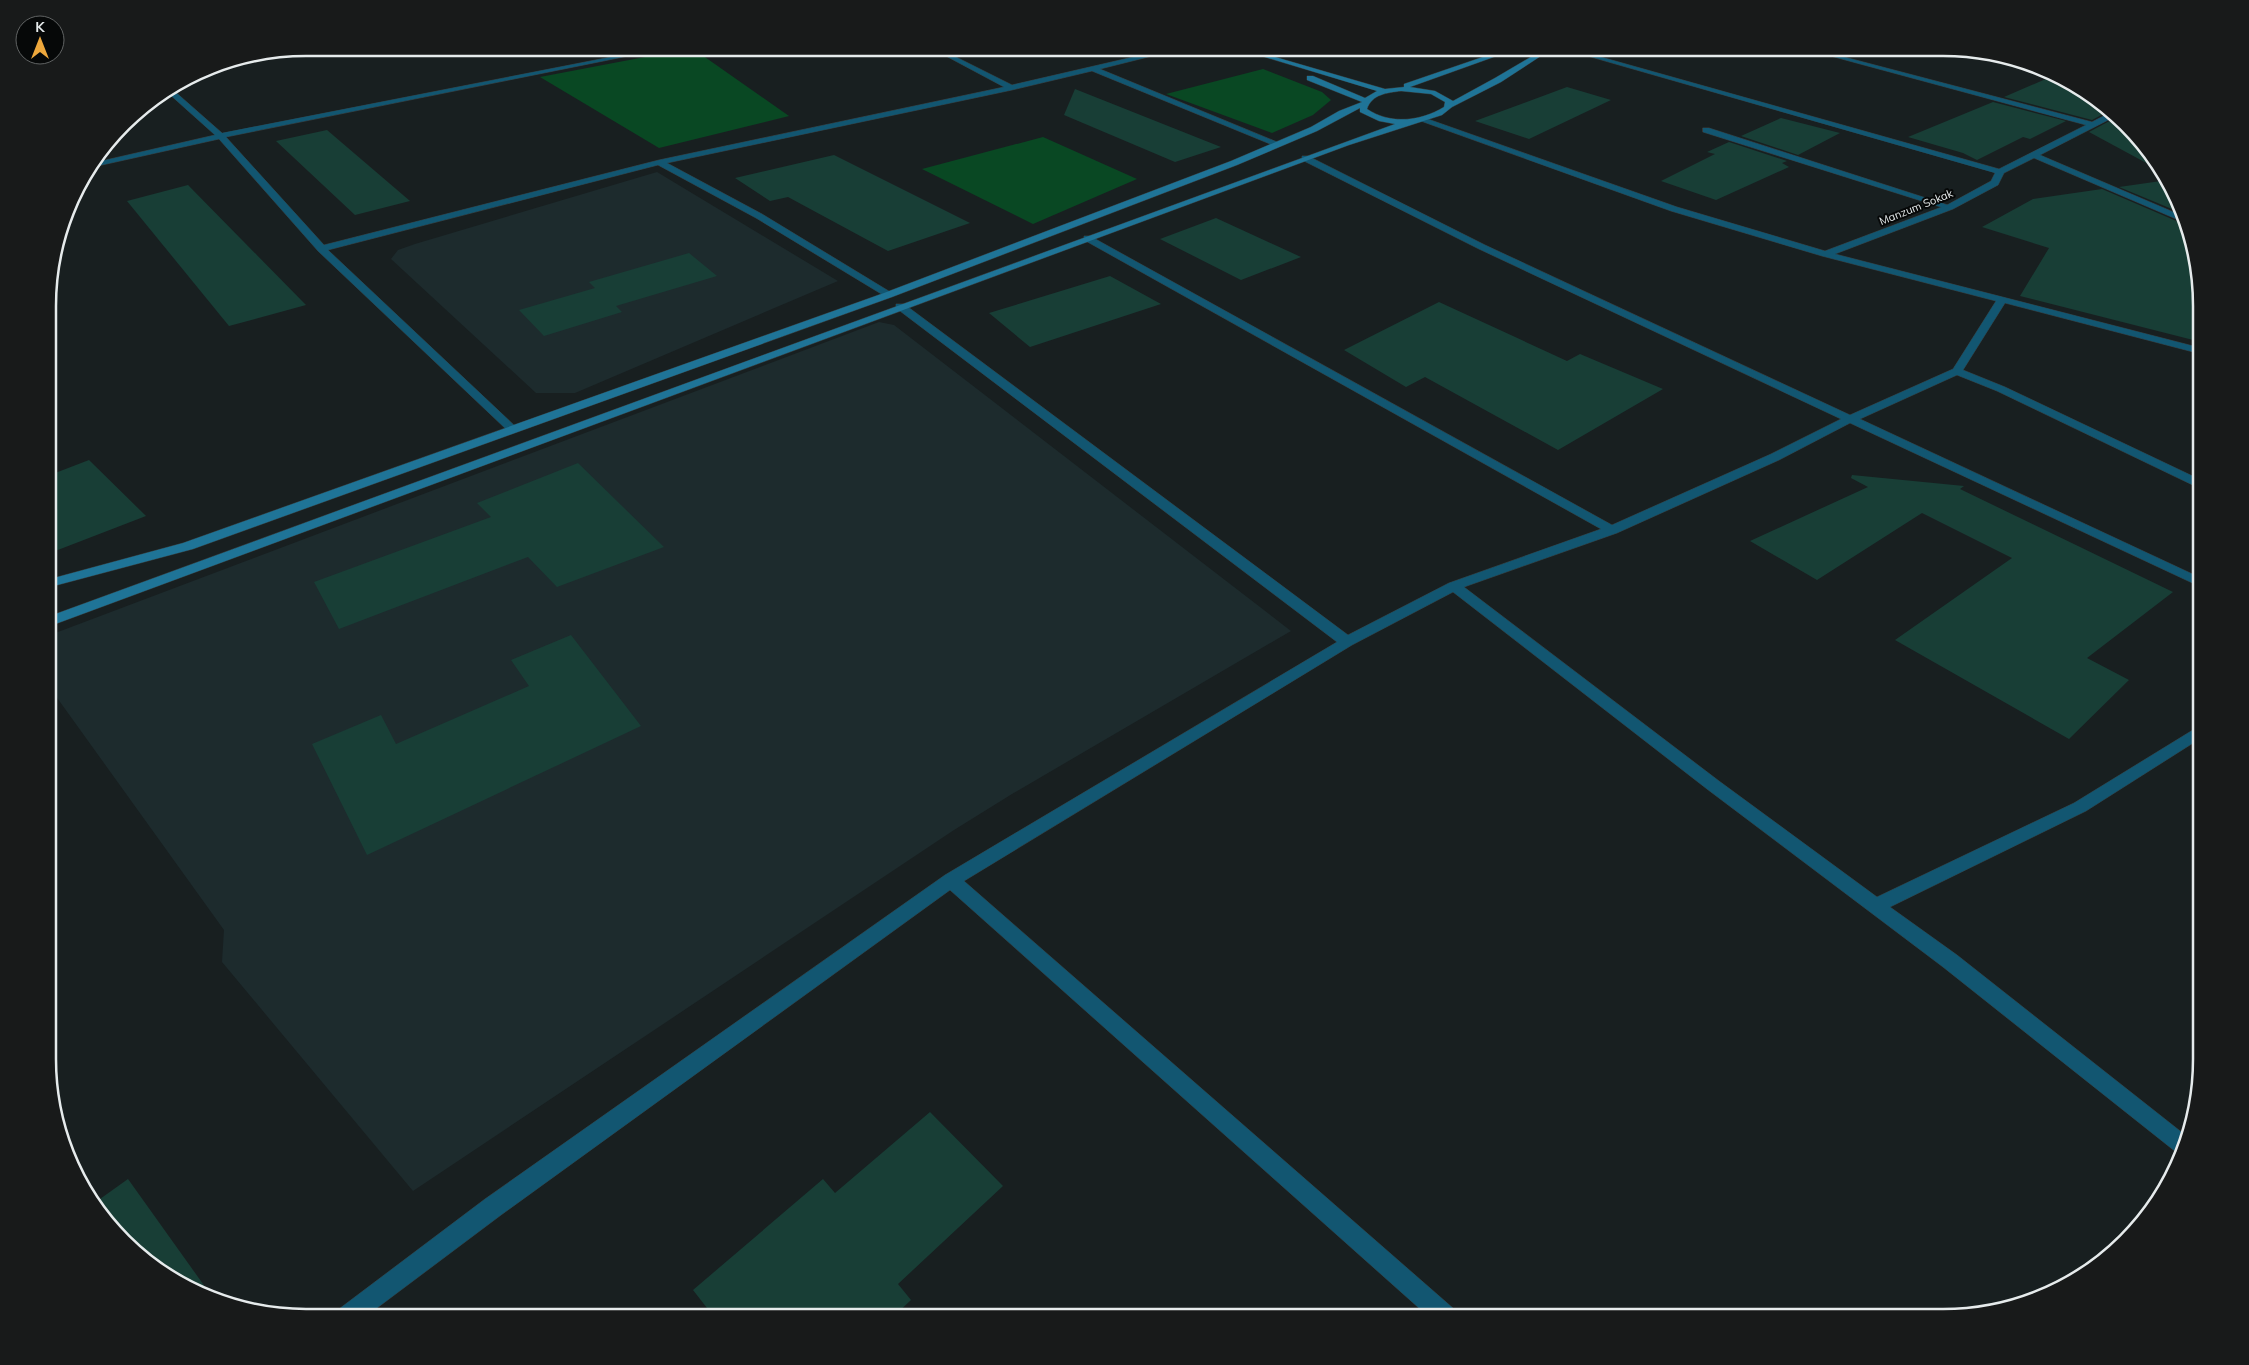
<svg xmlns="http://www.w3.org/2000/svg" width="2249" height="1365" viewBox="0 0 2249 1365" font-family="Mulish,sans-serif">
<rect width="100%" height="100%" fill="#181f20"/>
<g fill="#1d2b2d">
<path d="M657,172L838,281L575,393H536L391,259L398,250L415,244Z"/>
<path d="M879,322L894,325L1291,631L1012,794L954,830L413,1191L222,962L224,930L50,688V635Z"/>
</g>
<g fill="#094823">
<path d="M692,48L789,116L659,148L540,77Z"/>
<path d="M1263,69L1322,92L1331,100L1313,115L1272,133L1166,94Z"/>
<path d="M1043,137L1137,179L1033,224L922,169Z"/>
</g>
<g fill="#183e36">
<path d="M2055,75L2072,82L2109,111L2092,120L2004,97Z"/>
<path d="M1567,87L1611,100L1529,139L1475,121Z"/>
<path d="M1075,89L1221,147L1175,162L1064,115Z"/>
<path d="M1993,102L2066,121L2030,139L2023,137L1977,160L1963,153L1908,137Z"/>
<path d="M2117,117L2126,124L2153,159L2150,165L2089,132Z"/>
<path d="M1781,118L1840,133L1798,155L1741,136Z"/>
<path d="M327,130L410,201L355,215L276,141Z"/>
<path d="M1729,142L1787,161L1782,163L1789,167L1716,200L1661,181L1715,154L1707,152Z"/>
<path d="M834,155L970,223L888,251L788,197L770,201L735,178Z"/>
<path d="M2168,180L2184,214L2119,187Z"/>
<path d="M188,185L306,305L229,326L127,201Z"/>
<path d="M2102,189L2188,226L2201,290V342L2020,296L2049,248L1982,227L2033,199Z"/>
<path d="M1216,218L1301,257L1241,280L1160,239Z"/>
<path d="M689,253L717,276L616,306L622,312L544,336L519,310L595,288L589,282Z"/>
<path d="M1110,276L1161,304L1030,347L989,313Z"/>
<path d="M1439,302L1567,361L1580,354L1663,389L1558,450L1425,377L1406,387L1344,350Z"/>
<path d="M89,460L146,516L50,553V475Z"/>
<path d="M578,463L664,547L557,587L528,557L339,629L314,582L491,517L477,503Z"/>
<path d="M1852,475L1964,486L1960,489L2173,592L2087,658L2129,680L2069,739L1895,640L2012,558L1922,513L1817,580L1750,541L1868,487L1851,478Z"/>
<path d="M571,635L641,726L367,855L312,744L381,715L396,744L529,686L511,660Z"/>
<path d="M930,1112L1003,1186L898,1284L911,1300L893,1317H714L693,1290L823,1179L835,1193Z"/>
<path d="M128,1179L213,1298L177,1283L124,1242L93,1204Z"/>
</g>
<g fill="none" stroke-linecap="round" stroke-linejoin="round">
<defs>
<path id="lane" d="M1703,128H1709L1954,207L1947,209L1703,132Z"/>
<g id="street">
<path d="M657,48H668L226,137L324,245L659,160L1004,87L931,48H938L1012,85L1172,48H1181L1180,49L1100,69L1282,144L1275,146L1092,71L1012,90L667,163L762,214L892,293L893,295L888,298L756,218L658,165L328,250L516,427L518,429L512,433L508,431L318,251L219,139L93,167L97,162L215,135L167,92L172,89L222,133Z"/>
<path d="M1560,48H1569L1999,169L2086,125L1801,48H1810L2092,122L2111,112L2116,116L2040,155L2185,217L2188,224L2034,158L2004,173L1998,185L1953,209L1835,254L2201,348V354L2005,303L1963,370L2005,387L2201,480V489L1997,391L1957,375L1860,419L2201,578V587L1850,423L1779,460L1617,533L1464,587L1719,781L1877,897L2074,803L2201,725V738L2086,811L1890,907L1957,955L2189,1138L2181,1156L1943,967L1707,789L1453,592L1352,645L964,881L1454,1309L1458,1317H1429L950,890L501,1215L365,1317H336L339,1309L485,1199L945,875L1337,642L896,308V304H904L1348,635L1449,583L1601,529L1084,240V236H1090L1612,525L1771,454L1841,419L1479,249L1302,160V156H1308L1485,245L1850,415L1953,369L1996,301L1822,256L1671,211L1418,120L1425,118L1677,207L1825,251L1947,205L1991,181L1995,173Z"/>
</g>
<path id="secondary" d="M1235,48H1244L1385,89L1404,87V84L1509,48H1517L1516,49L1410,87L1435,91L1453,101L1495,78L1546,48H1553L1501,82L1452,107L1442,115L1349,145L50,626V616L1395,124L1379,121L1360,112V108L1317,131L1237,165L892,297L193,549L50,587V579L183,543L884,293L1231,161L1311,127L1339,111L1362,102L1307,80V76H1313L1365,98L1377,91ZM1401,91L1431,94L1445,102L1444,107C1421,121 1391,125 1367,109C1372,94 1387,93 1401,91Z"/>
</defs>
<use href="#lane" stroke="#353c3d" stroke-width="1"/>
<use href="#street" stroke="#353c3d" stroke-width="1"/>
<use href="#secondary" stroke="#353c3d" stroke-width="1"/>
<use href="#lane" fill="#125671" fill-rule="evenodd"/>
<use href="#street" fill="#125671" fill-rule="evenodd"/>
<use href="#secondary" fill="#1f7497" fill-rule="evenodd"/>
</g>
<g text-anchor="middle" stroke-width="4" stroke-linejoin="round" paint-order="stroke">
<g font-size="11" fill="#e6ebec" stroke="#060808">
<text transform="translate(1916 207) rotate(-22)" y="4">Manzum Sokak</text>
</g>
</g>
<path d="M0 0H2249V1365H0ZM306 56H1943A250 250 0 0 1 2193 306V1059A250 250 0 0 1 1943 1309H306A250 250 0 0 1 56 1059V306A250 250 0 0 1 306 56Z" fill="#181a1a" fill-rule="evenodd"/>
<path fill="none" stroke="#e6ebec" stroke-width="2.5" d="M306 56H1943A250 250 0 0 1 2193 306V1059A250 250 0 0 1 1943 1309H306A250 250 0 0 1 56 1059V306A250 250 0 0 1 306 56Z"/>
<g transform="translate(40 40)"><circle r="24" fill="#060808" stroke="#606363"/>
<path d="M0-4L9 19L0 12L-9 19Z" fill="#eea83c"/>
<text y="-8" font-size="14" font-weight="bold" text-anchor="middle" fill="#e6ebec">K</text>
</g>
</svg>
